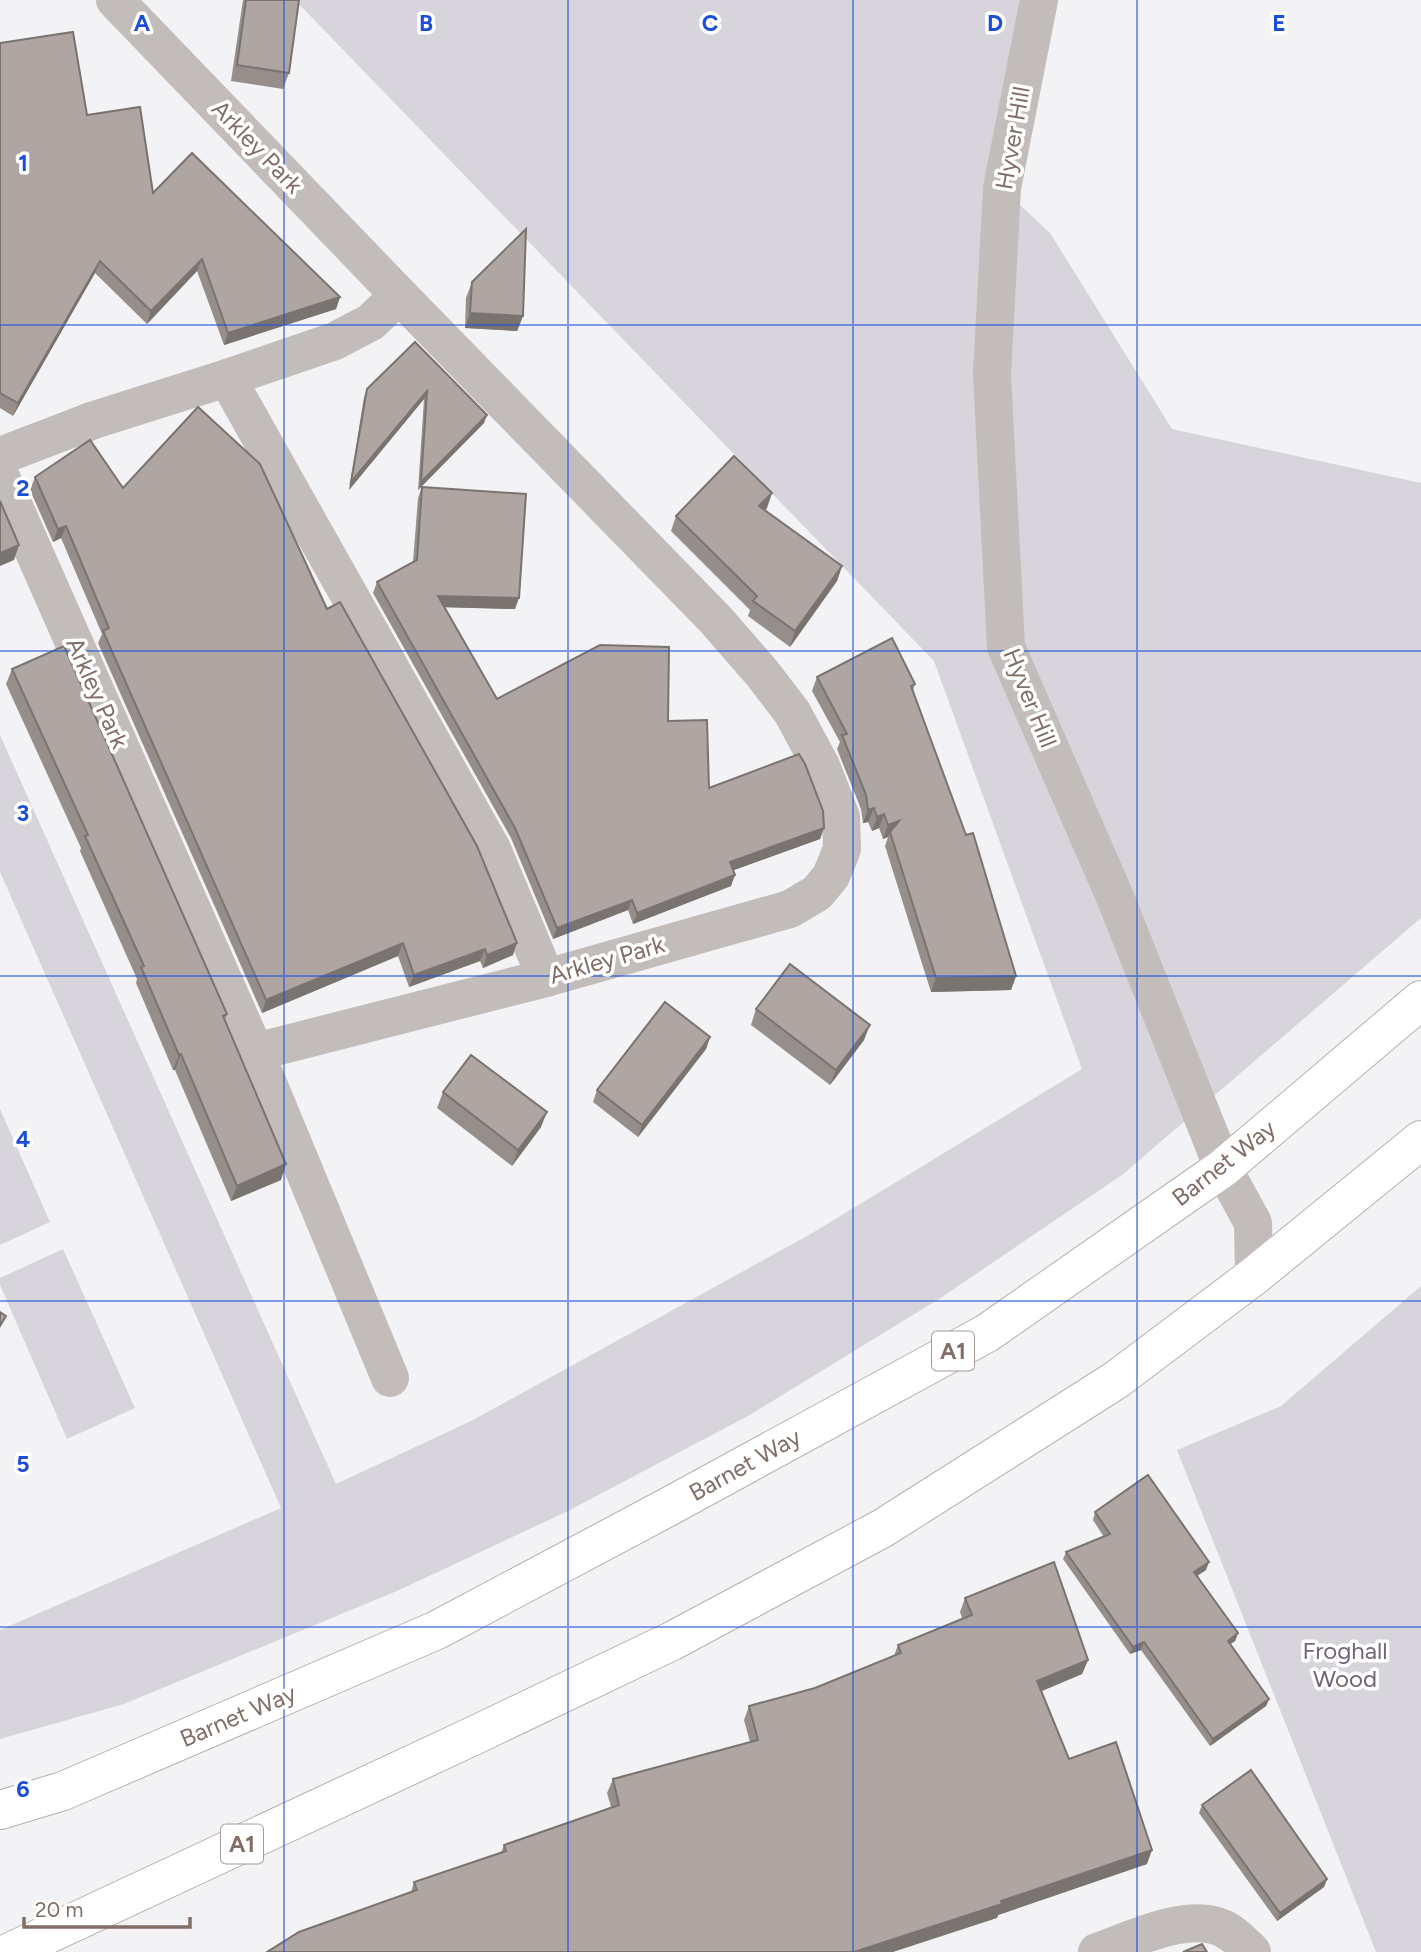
<svg xmlns="http://www.w3.org/2000/svg" width="1421" height="1952" viewBox="0 0 1421 1952" font-family="Figtree,sans-serif">
<rect width="100%" height="100%" fill="#f3f3f6"/>
<g fill="#d8d4dc">
<path d="M295,0H1039L1002,188L1050,233L1172,429L1421,483V918L1122,1175L939,1299L748,1416L568,1511L397,1591L124,1704L0,1739V1630L281,1508L0,872V735L336,1484L471,1421L809,1235L1082,1069L934,661Z"/>
<path d="M0,1109L50,1222L0,1245Z"/>
<path d="M63,1249L135,1408L67,1439L0,1285V1278Z"/>
<path d="M1421,1286V1952H1376L1177,1450L1281,1406Z"/>
</g>
<g fill="none" stroke-linecap="round" stroke-linejoin="round">
<defs>
<g id="highway">
<path d="M0,1810L63,1791L437,1630L668,1507L987,1333L1223,1168L1421,1000"/>
<path d="M10,1952L473,1736L672,1641L883,1528L1116,1380L1254,1276L1421,1140"/>
</g>
</defs>
<use href="#highway" stroke="#b6b0ae" stroke-width="40"/>
<g stroke="#c2bcba" stroke-width="38">
<path d="M115,0L399,295"/>
<path d="M1039,0L1002,188L992,374L1006,647L1115,897L1223,1168L1253,1223L1254,1276"/>
<path d="M227,378L492,849L546,978"/>
<path d="M0,456L94,420L227,378L335,341L371,322L399,295L715,619L762,673L792,712L821,766L841,817L842,849L831,876L817,893L790,909L546,978L255,1052L0,475"/>
<path d="M255,1052L390,1378"/>
<path d="M1097,1952C1131,1940 1187,1912 1222,1928C1232,1932 1244,1944 1252,1952"/>
</g>
<use href="#highway" stroke="#fff" stroke-width="38"/>
</g>
<g fill="#968e8b">
<path d="M243,0H299L289,73L283,89L231,81Z"/>
<path d="M0,43L87,115L153,193L340,297L336,309L224,345L197,271L147,324L95,273L13,416L0,408Z"/>
<path d="M472,282L523,316L517,331L465,328L466,298Z"/>
<path d="M415,342L484,423L418,490L424,399L349,490L364,397L367,389Z"/>
<path d="M35,477L123,488L327,609L513,955L483,968L480,961L409,987L398,956L262,1013L98,643L102,634L61,538L53,542L30,490Z"/>
<path d="M422,487L515,609L444,607L497,699L668,721L709,788L824,828L820,839L733,870L731,886L633,924L628,910L553,939L511,838L373,593L377,582L413,562L418,498Z"/>
<path d="M767,508L765,510L842,566L837,581L790,647L748,616L750,610L671,531L676,516Z"/>
<path d="M12,669L227,1014L225,1020L281,1180L231,1201L175,1070H173L136,983L137,979L80,851L81,848L6,684Z"/>
<path d="M817,677L915,684L913,690L1016,976L1011,990L931,992L885,846L888,837L883,839L879,828L872,831L868,822L863,823L861,809L837,749L840,742L812,691Z"/>
<path d="M756,1009L864,1040L830,1085L751,1025Z"/>
<path d="M710,1037L706,1049L638,1137L593,1102L597,1090Z"/>
<path d="M443,1092L541,1127L512,1166L437,1108Z"/>
<path d="M1095,1512L1206,1570L1196,1576L1238,1633L1235,1641L1230,1644L1269,1699L1266,1706L1210,1746L1141,1650L1130,1654L1063,1559L1066,1552L1104,1537L1093,1520Z"/>
<path d="M965,1598L1088,1660L1082,1674L1042,1691L1069,1759L1147,1864L998,1915L997,1918L411,1892L414,1882L501,1853L504,1845L611,1807L607,1793L613,1779L750,1742L744,1720L749,1706L815,1688L894,1656L898,1645L962,1618L960,1612Z"/>
<path d="M1202,1805L1327,1879L1324,1887L1277,1921L1199,1813Z"/>
</g>
<g fill="#7a7471">
<path d="M202,259L197,271L147,324L151,311Z"/>
<path d="M100,261L95,273L13,416L18,403Z"/>
<path d="M340,297L336,309L224,345L228,333Z"/>
<path d="M470,313L523,316L517,331L465,328Z"/>
<path d="M427,391L424,399L349,490L351,482Z"/>
<path d="M487,415L484,423L418,490L421,482Z"/>
<path d="M772,493L767,508L754,521L759,506Z"/>
<path d="M66,526L61,538L53,542L58,529Z"/>
<path d="M19,545L14,560L0,566V553Z"/>
<path d="M842,566L837,581L790,647L795,631Z"/>
<path d="M438,596L519,598L515,609L434,607Z"/>
<path d="M874,808L868,822L863,823L868,810Z"/>
<path d="M884,814L879,828L872,831L877,817Z"/>
<path d="M899,821L890,832L888,837L883,839L888,825Z"/>
<path d="M824,828L820,839L726,873L730,862Z"/>
<path d="M735,875L731,886L633,924L637,913Z"/>
<path d="M632,900L628,910L553,939L557,928Z"/>
<path d="M403,943L398,956L262,1013L266,1000Z"/>
<path d="M517,943L513,955L483,968L487,955Z"/>
<path d="M485,949L480,961L409,987L414,975Z"/>
<path d="M1016,976L1011,990L931,992L936,978Z"/>
<path d="M870,1025L864,1040L830,1085L836,1070Z"/>
<path d="M710,1037L706,1049L638,1137L642,1125Z"/>
<path d="M181,1054L175,1070H173L179,1055Z"/>
<path d="M547,1112L541,1127L512,1166L518,1150Z"/>
<path d="M286,1164L281,1180L231,1201L237,1186Z"/>
<path d="M1209,1562L1206,1570L1191,1580L1194,1572Z"/>
<path d="M1238,1633L1235,1641L1225,1648L1228,1641Z"/>
<path d="M1144,1642L1141,1650L1130,1654L1133,1647Z"/>
<path d="M1088,1660L1082,1674L1032,1695L1037,1681Z"/>
<path d="M1269,1699L1266,1706L1210,1746L1213,1739Z"/>
<path d="M1152,1850L1147,1864L998,1915L997,1918L893,1952H854Z"/>
<path d="M1327,1879L1324,1887L1277,1921L1280,1913Z"/>
</g>
<g fill="#afa5a2" stroke="#7a7471" stroke-width="2">
<path d="M246,0H299L289,73L237,65Z"/>
<path d="M73,32L87,115L140,107L153,193L192,153L340,297L228,333L202,259L151,311L100,261L18,403L0,393V43Z"/>
<path d="M526,229L523,316L470,313L472,282Z"/>
<path d="M415,342L487,415L421,482L427,391L351,482L367,389Z"/>
<path d="M198,407L260,464L327,609L340,602L477,846L517,943L487,955L485,949L414,975L403,943L266,1000L103,631L109,628L66,526L58,529L35,477L90,440L123,488Z"/>
<path d="M734,456L772,493L759,506L842,566L795,631L753,601L757,596L676,516Z"/>
<path d="M422,487L526,494L519,598L438,596L497,699L600,645L669,647L668,721L707,720L709,788L799,754L805,764L823,811L824,828L730,862L735,875L637,913L632,900L557,928L515,828L377,582L417,560Z"/>
<path d="M0,501L19,545L0,553Z"/>
<path d="M892,638L915,684L911,686L966,835L973,833L1016,976L936,978L890,832L899,821L888,825L884,814L877,817L874,808L868,810L866,795L842,735L847,734L817,677Z"/>
<path d="M64,646L227,1014L223,1016L286,1164L237,1186L181,1054L179,1055L141,967L144,966L85,836L88,835L12,669Z"/>
<path d="M790,964L870,1025L836,1070L756,1009Z"/>
<path d="M665,1002L710,1037L642,1125L597,1090Z"/>
<path d="M471,1055L547,1112L518,1150L443,1092Z"/>
<path d="M0,1312L6,1316L0,1326Z"/>
<path d="M1148,1475L1209,1562L1194,1572L1238,1633L1228,1641L1269,1699L1213,1739L1144,1642L1133,1647L1066,1552L1110,1534L1095,1512Z"/>
<path d="M1054,1562L1088,1660L1037,1681L1069,1759L1116,1742L1152,1850L1001,1901L1002,1904L854,1952H267L299,1932L417,1890L414,1882L506,1851L504,1845L619,1805L613,1779L758,1740L749,1706L815,1688L901,1653L898,1645L972,1615L965,1598Z"/>
<path d="M1251,1770L1327,1879L1280,1913L1202,1805Z"/>
<path d="M1202,1944L1207,1952H1183Z"/>
</g>
<path fill="none" stroke="#1d4ed8" stroke-width="2" stroke-opacity="0.55" d="M284,0V1952M568,0V1952M853,0V1952M1137,0V1952M0,325H1421M0,651H1421M0,976H1421M0,1301H1421M0,1627H1421"/>
<g text-anchor="middle" stroke-width="7" stroke-linejoin="round" paint-order="stroke">
<g fill="#fff" stroke="#a79a95" stroke-width="2">
<rect x="932" y="1331.5" width="42" height="39" rx="5"/>
<rect x="221" y="1824.5" width="42" height="39" rx="5"/>
</g>
<g font-size="23" font-weight="bold" fill="#816e67">
<text x="953" y="1359">A1</text>
<text x="242" y="1852">A1</text>
</g>
<g font-size="24" fill="#816e67" stroke="#fff">
<text transform="translate(1013 138) rotate(-80)" y="8">Hyver Hill</text>
<text transform="translate(257 147) rotate(46)" y="8">Arkley Park</text>
<text transform="translate(97 693) rotate(66)" y="8">Arkley Park</text>
<text transform="translate(1030 698) rotate(68)" y="8">Hyver Hill</text>
<text transform="translate(607 960) rotate(-16)" y="8">Arkley Park</text>
<text transform="translate(1224 1163) rotate(-38)" y="8">Barnet Way</text>
<text transform="translate(745 1465) rotate(-29)" y="8">Barnet Way</text>
<text transform="translate(238 1716) rotate(-23)" y="8">Barnet Way</text>
</g>
<g font-size="24" fill="#726579" stroke="#fff">
<text x="1345" y="1659">Froghall<tspan x="1345" dy="28">Wood</tspan></text>
</g>
</g>
<g font-size="23" text-anchor="middle" font-weight="bold" fill="#1d4ed8" stroke="#fff" stroke-width="7" stroke-linejoin="round" paint-order="stroke">
<text x="142" y="31">A</text>
<text x="426" y="31">B</text>
<text x="710" y="31">C</text>
<text x="995" y="31">D</text>
<text x="1279" y="31">E</text>
<text x="23" y="171">1</text>
<text x="23" y="496">2</text>
<text x="23" y="821">3</text>
<text x="23" y="1147">4</text>
<text x="23" y="1472">5</text>
<text x="23" y="1797">6</text>
</g>
<path d="M24 1917v10h166v-10" fill="none" stroke="#816e67" stroke-width="3.5"/>
<text x="35" y="1917" font-size="21" fill="#816e67" stroke="#ffffff" stroke-width="5" paint-order="stroke">20 m</text>
</svg>
